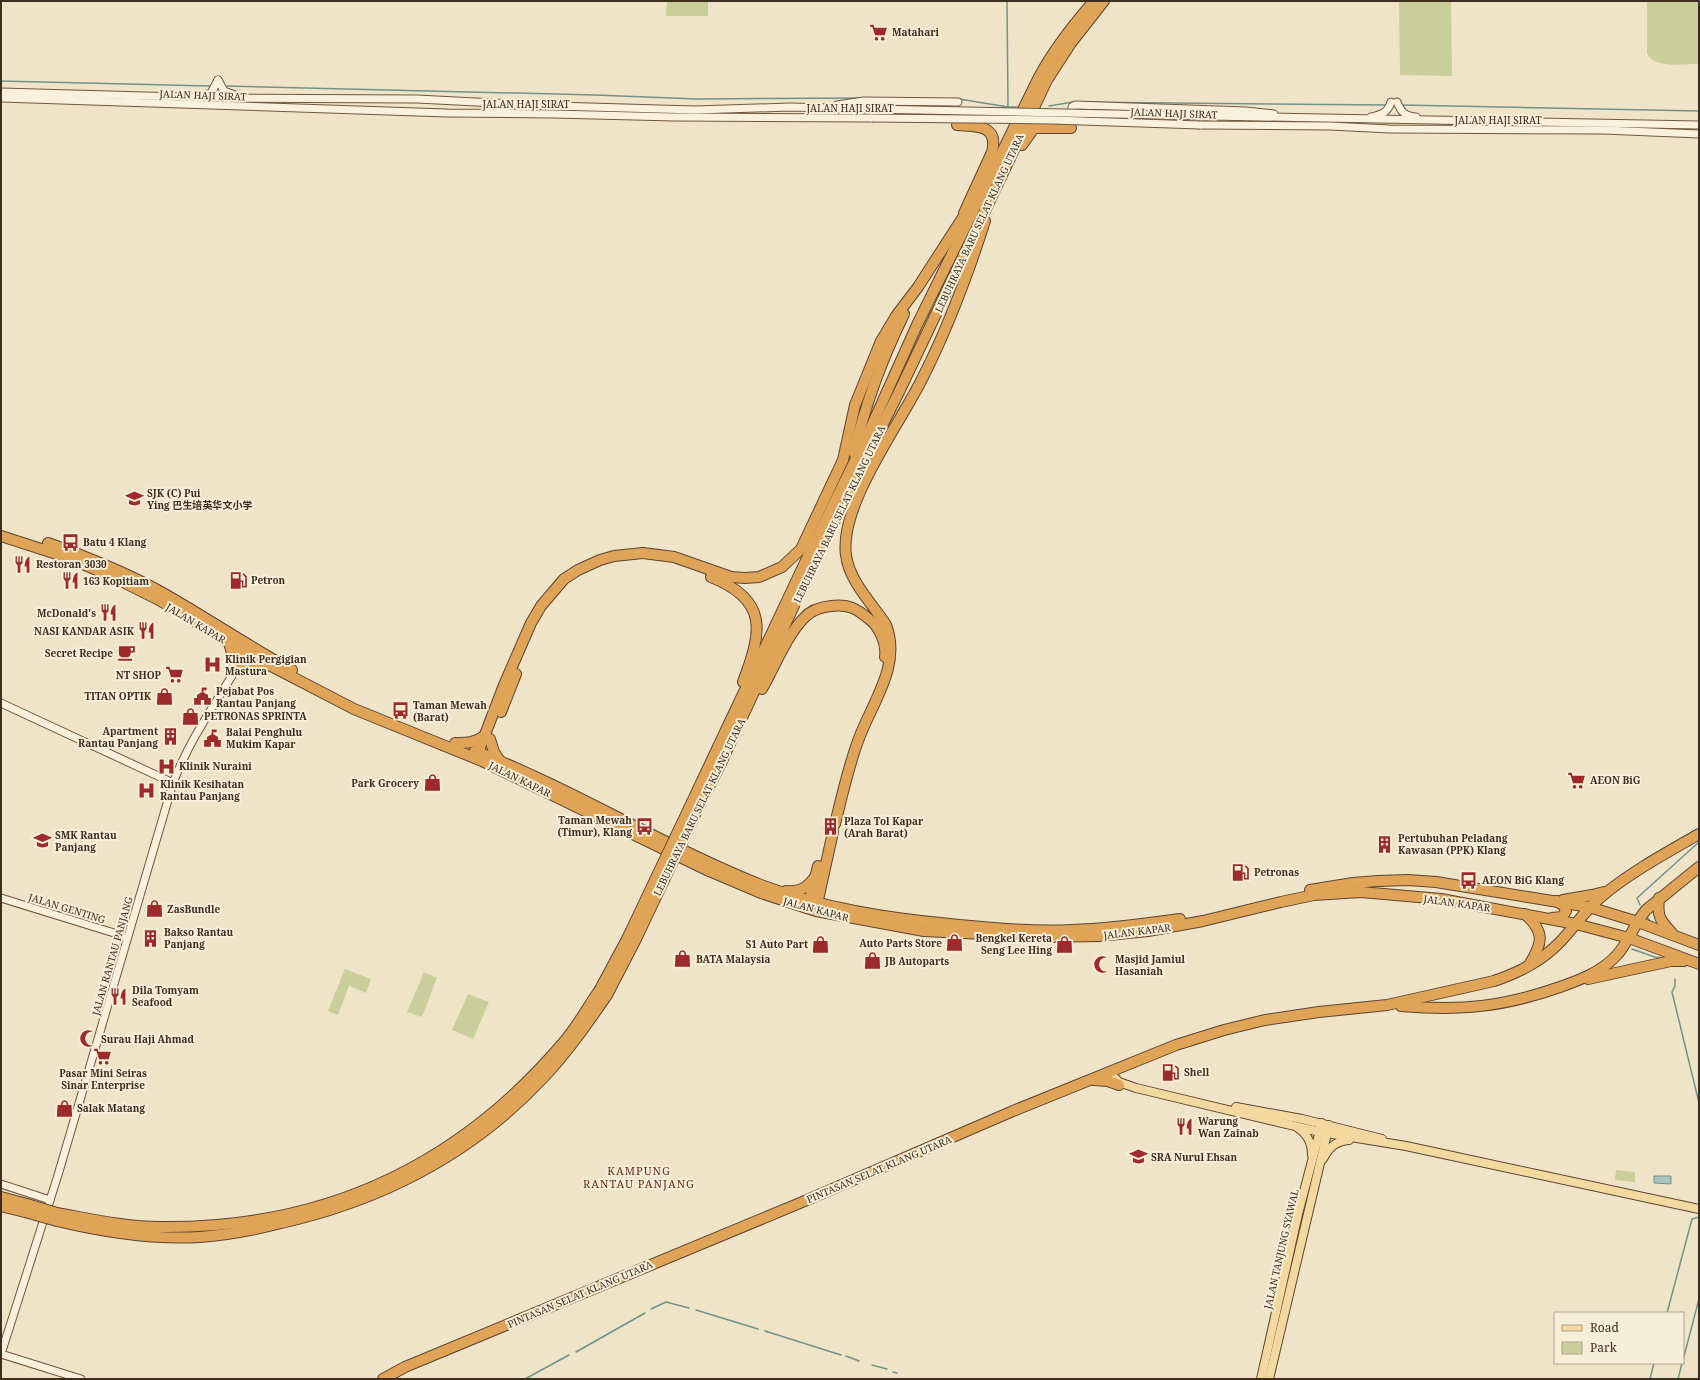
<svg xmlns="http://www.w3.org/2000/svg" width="1700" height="1380" viewBox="0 0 1700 1380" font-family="'Noto Serif','Noto Sans SC',serif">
<rect width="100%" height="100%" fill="#f0e4c8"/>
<g fill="#c9cf9b">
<path d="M667,1H708V16H666Z"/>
<path d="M1399,1H1451L1452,76L1400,75Z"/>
<path d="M1647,1H1699V64C1684,64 1653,69 1647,53Z"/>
<path d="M345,969L371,979L366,993L349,986L338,1015L328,1011Z"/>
<path d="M424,972L437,978L422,1017L407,1012Z"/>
<path d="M468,994L489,1002L473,1039L452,1030Z"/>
<path d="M1616,1170L1635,1172V1182L1615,1180Z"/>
</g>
<path fill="#a9c4bc" stroke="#6f938a" d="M1654,1176H1671V1184L1654,1183Z"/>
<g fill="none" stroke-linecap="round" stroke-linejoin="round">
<g stroke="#6f938a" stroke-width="1.5">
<path d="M1,81L210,86"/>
<path d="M227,86L595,95L697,99L865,98"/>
<path d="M869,98L955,99"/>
<path d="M959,99L1008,107L1007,1"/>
<path d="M1401,105L1699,111"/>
<path d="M1049,106L1073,102L1387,105"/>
<path d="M1008,107H1017"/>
<path d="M1640,905L1637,898L1699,842"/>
<path d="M1647,917L1650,921"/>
<path d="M1632,949L1655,957L1663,958"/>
<path d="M1675,979V986L1672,992L1699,1103"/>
<path d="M651,1309L666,1302L689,1308"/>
<path d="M696,1310L758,1329"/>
<path d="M1667,1313L1692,1219L1699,1217"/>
<path d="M765,1331L841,1355"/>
<path d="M576,1352L645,1313"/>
<path d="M846,1356L859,1361"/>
<path d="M1683,1360L1699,1299"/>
<path d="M872,1365L887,1369"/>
<path d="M893,1372L897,1373"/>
<path d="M525,1379L569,1355"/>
<path d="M1650,1379L1654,1363"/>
<path d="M1678,1379L1682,1363"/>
</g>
<path stroke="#ccc0a6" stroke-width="10" stroke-dasharray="10 5" stroke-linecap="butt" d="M827,830L829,823"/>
<defs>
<g id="secondary">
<path d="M218,80L224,91L235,95"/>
<path d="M1,92L217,98L417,99L554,106L695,110L790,107L869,109"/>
<path d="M204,95L211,93L218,80"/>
<path d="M1,98L447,113L554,114L674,117L872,118"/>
<path d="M1397,102C1401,112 1405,116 1416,117"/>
<path d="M837,105L864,101L958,102"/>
<path d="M1211,116L1699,125"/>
<path d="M1371,117C1382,115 1388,112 1391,102"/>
<path d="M1071,119L1072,107L1075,105L1246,111L1274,114"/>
<path d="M1200,125L1330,126L1390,129L1603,130L1699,134"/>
<path d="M1,703L173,783"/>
<path d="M1,898L127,937"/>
<path d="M1,1184L50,1200"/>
<path d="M81,1379L1,1354L58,1175L173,783C191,735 223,693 248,649"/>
</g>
<g id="primary">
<path d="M1109,1072L1119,1082L1136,1088L1320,1132L1406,1146L1699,1209"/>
<path d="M1236,1107L1302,1119L1382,1139"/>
<path d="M1298,1128C1308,1135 1312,1143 1312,1155"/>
<path d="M1323,1159C1329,1147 1336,1141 1349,1140"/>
<path d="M1261,1379L1298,1214L1322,1123"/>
<path d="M1269,1379L1329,1125"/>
</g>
<g id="highway">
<path d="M957,125C977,126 999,125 992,152L964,213"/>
<path d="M1022,145L1034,128H1071"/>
<path d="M854,453C865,405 882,359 904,314"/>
<path d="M1,536L66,557L113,577L159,600L246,653L354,709L482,761L709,871L761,893L816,911L924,931L1045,937L1099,936L1148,931L1203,921L1281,902L1314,895L1361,892L1441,899L1576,924L1629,938L1699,964"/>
<path d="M48,543C87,557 127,573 163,593C207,618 248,646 292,670"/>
<path d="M711,577C769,600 762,632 743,682"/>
<path d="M229,643L237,669L245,665L263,663"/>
<path d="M762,689C774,668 787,635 804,618C810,611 821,607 831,606C848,604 856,608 869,619C879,626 887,644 885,657"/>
<path d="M501,712L516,674"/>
<path d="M490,739L494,752L500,761"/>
<path d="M455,743C467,743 475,743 484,736"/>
<path d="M475,751C573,789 663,846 761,885C822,908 886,918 950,924C991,928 1031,932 1072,930C1108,929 1144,924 1180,919"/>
<path d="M476,758L504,685L531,623L541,606L564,579L578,570L600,560L614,556L643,553L674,557L731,577L745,578L759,577L782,567L801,549L843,460L855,405L881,341L896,316L918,287L969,208"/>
<path d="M692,802L810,552L868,434L917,325L1039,77C1054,49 1073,25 1094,1"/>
<path d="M700,804L721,763L817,556L899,392L1047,80L1071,43L1104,1"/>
<path d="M835,824C842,796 848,768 858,741C871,704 902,666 886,625C872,603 849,581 846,555C839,505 900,424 922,379C948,328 968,274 985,221"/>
<path d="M1310,890L1353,883L1378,881L1408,880L1436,882L1589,907L1638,922L1699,945"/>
<path d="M786,891C800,892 807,888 815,877"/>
<path d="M1659,898C1657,917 1660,920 1672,933"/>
<path d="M1563,900L1592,895L1604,892"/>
<path d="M808,907L818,866"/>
<path d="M816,909L833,832"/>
<path d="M1525,914C1545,932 1543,943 1529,965"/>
<path d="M1552,918L1562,917L1566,911L1564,906L1557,901"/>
<path d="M1588,979L1671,961H1684"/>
<path d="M1401,1006C1461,1011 1503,1007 1560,987C1580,980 1601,972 1616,956C1629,942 1634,924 1646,910L1699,867"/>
<path d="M1094,1080L1108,1081L1119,1085"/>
<path d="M1,1197L27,1204"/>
<path d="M1,1206L25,1212"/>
<path d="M57,1213C91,1219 126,1227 160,1227C323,1229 458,1166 563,1043C577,1027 587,1008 599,991"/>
<path d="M57,1221C103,1232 152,1240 200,1237C228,1235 254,1230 281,1223C382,1200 472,1154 543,1078C567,1053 587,1024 607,995"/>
<path d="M383,1379L405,1367L800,1203L1013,1111L1176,1045L1224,1030L1265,1020L1319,1012L1387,1005L1494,981C1520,972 1542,961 1561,941C1575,926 1586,909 1602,896C1631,872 1666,853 1699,834"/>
</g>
</defs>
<use href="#secondary" stroke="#6f573f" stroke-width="9"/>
<use href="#primary" stroke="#5b4430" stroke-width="10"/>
<use href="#highway" stroke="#5b4430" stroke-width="12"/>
<use href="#secondary" stroke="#faf1dc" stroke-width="7"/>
<use href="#primary" stroke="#f3d9a0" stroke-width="8"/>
<use href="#highway" stroke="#e0a458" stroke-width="10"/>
<defs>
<g id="secondary-bridge">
<path d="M869,109L1211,116"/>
<path d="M872,118L1052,120L1200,125"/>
</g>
<g id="highway-bridge">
<path d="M599,991L628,937L692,802"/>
<path d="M607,995L635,941L700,804"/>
<path d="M27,1204L57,1213"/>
<path d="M25,1212L57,1221"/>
</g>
</defs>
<use href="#secondary-bridge" stroke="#6f573f" stroke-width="9" stroke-linecap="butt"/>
<use href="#highway-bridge" stroke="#5b4430" stroke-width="12" stroke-linecap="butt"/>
<use href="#secondary-bridge" stroke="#faf1dc" stroke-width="7"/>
<use href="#highway-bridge" stroke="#e0a458" stroke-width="10"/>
</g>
<defs>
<symbol id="supermarket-bare" viewBox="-9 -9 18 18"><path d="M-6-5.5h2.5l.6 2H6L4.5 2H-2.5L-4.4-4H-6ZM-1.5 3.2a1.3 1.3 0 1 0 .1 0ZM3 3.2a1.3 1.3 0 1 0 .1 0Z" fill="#9e2a2b" stroke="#f7eed8" stroke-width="2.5" paint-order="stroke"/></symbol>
<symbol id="school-bare" viewBox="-9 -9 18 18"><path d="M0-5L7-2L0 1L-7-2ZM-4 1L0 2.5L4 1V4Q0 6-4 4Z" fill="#9e2a2b" stroke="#f7eed8" stroke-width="2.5" paint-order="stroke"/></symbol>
<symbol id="bus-bare" viewBox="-9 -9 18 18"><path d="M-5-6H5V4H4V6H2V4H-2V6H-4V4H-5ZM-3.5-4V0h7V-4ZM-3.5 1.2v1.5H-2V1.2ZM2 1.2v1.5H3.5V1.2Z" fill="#9e2a2b" stroke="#f7eed8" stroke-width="2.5" paint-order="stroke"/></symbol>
<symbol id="restaurant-bare" viewBox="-9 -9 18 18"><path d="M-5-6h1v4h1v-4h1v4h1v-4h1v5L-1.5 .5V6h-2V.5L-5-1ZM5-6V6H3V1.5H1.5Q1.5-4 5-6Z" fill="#9e2a2b" stroke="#f7eed8" stroke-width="2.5" paint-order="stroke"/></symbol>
<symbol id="fuel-bare" viewBox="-9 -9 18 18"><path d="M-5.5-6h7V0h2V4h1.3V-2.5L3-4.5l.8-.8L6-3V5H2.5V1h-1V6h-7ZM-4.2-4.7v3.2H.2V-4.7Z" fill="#9e2a2b" stroke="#f7eed8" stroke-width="2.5" paint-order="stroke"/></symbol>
<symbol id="cafe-bare" viewBox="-9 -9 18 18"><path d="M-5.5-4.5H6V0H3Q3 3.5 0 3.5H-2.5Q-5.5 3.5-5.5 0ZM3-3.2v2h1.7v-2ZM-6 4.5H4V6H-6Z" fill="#9e2a2b" stroke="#f7eed8" stroke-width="2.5" paint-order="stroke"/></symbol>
<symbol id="hospital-bare" viewBox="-9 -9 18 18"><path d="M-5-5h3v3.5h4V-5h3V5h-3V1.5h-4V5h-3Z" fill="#9e2a2b" stroke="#f7eed8" stroke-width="2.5" paint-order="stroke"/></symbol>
<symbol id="shop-bare" viewBox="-9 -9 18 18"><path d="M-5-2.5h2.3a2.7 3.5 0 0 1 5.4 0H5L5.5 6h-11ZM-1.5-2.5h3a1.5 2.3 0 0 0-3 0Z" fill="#9e2a2b" stroke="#f7eed8" stroke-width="2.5" paint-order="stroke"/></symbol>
<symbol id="civic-bare" viewBox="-9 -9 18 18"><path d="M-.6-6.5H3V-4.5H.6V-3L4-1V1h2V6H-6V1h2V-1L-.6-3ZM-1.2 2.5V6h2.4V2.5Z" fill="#9e2a2b" stroke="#f7eed8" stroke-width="2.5" paint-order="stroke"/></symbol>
<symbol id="building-bare" viewBox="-9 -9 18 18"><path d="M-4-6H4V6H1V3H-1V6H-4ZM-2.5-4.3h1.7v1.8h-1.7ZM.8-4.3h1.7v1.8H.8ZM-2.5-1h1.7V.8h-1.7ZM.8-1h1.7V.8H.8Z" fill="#9e2a2b" stroke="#f7eed8" stroke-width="2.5" paint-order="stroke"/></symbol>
<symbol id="mosque-bare" viewBox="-9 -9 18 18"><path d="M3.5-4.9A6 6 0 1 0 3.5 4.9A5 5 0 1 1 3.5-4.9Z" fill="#9e2a2b" stroke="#f7eed8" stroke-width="2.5" paint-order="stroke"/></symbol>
</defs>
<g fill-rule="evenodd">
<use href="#supermarket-bare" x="866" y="20" width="25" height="25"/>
<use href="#school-bare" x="122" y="486" width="25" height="25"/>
<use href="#bus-bare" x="58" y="530" width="25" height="25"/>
<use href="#restaurant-bare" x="10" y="552" width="25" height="25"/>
<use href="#fuel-bare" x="226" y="568" width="25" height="25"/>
<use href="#restaurant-bare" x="58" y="568" width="25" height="25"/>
<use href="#restaurant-bare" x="96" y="600" width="25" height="25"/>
<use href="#restaurant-bare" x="134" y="618" width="25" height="25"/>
<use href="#cafe-bare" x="114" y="640" width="25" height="25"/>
<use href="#hospital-bare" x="200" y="652" width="25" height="25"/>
<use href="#supermarket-bare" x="162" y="662" width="25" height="25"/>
<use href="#shop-bare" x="152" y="684" width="25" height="25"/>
<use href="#civic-bare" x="190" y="684" width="25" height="25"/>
<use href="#bus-bare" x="388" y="698" width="25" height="25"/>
<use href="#shop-bare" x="178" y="704" width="25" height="25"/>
<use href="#building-bare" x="158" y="724" width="25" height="25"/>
<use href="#civic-bare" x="200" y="726" width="25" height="25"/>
<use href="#hospital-bare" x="154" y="754" width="25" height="25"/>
<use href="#supermarket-bare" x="1564" y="768" width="25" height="25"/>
<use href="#shop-bare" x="420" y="770" width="25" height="25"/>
<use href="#hospital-bare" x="134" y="778" width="25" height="25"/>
<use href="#bus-bare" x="632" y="814" width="25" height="25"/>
<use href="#building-bare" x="818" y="814" width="25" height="25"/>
<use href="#school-bare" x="30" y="828" width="25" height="25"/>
<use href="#building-bare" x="1372" y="832" width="25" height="25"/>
<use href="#fuel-bare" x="1228" y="860" width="25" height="25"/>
<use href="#bus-bare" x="1456" y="868" width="25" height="25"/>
<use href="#shop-bare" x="142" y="896" width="25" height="25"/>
<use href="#building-bare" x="138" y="926" width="25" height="25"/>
<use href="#shop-bare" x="942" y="930" width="25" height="25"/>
<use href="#shop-bare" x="808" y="932" width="25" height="25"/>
<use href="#shop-bare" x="1052" y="932" width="25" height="25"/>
<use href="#shop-bare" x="670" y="946" width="25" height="25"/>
<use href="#shop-bare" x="860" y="948" width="25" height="25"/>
<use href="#mosque-bare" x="1090" y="952" width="25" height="25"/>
<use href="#restaurant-bare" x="106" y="984" width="25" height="25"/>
<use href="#mosque-bare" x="76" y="1026" width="25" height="25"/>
<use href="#supermarket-bare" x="90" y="1044" width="25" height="25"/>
<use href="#fuel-bare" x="1158" y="1060" width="25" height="25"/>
<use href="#shop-bare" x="52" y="1096" width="25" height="25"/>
<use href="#restaurant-bare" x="1172" y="1114" width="25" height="25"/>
<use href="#school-bare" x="1126" y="1144" width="25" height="25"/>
</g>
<g text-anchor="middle" stroke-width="4" stroke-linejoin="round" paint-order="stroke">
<g font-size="10" font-weight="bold" fill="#3d2e20" stroke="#f7eed8" text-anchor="start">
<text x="892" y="36">Matahari</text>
<text x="147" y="497">SJK (C) Pui<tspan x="147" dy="12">Ying 巴生培英华文小学</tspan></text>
<text x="83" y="546">Batu 4 Klang</text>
<text x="36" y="568">Restoran 3030</text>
<text x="251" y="584">Petron</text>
<text x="83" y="585">163 Kopitiam</text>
<text x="96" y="617" text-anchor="end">McDonald's</text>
<text x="134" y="635" text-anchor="end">NASI KANDAR ASIK</text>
<text x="113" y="657" text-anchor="end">Secret Recipe</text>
<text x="225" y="663">Klinik Pergigian<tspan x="225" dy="12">Mastura</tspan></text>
<text x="161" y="679" text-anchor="end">NT SHOP</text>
<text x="216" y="695">Pejabat Pos<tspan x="216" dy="12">Rantau Panjang</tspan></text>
<text x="151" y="700" text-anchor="end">TITAN OPTIK</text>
<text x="413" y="709">Taman Mewah<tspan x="413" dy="12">(Barat)</tspan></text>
<text x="204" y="720">PETRONAS SPRINTA</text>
<text x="158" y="735" text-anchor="end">Apartment<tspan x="158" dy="12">Rantau Panjang</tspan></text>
<text x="226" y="736">Balai Penghulu<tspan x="226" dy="12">Mukim Kapar</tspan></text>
<text x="179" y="770">Klinik Nuraini</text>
<text x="1590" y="784">AEON BiG</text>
<text x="419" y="787" text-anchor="end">Park Grocery</text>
<text x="160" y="788">Klinik Kesihatan<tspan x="160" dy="12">Rantau Panjang</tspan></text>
<text x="632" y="824" text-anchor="end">Taman Mewah<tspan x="632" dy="12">(Timur), Klang</tspan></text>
<text x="844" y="825">Plaza Tol Kapar<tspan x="844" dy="12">(Arah Barat)</tspan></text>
<text x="55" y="839">SMK Rantau<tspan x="55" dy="12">Panjang</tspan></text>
<text x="1398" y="842">Pertubuhan Peladang<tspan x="1398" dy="12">Kawasan (PPK) Klang</tspan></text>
<text x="1254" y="876">Petronas</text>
<text x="1482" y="884">AEON BiG Klang</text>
<text x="167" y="913">ZasBundle</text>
<text x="164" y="936">Bakso Rantau<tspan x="164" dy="12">Panjang</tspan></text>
<text x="1052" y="942" text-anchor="end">Bengkel Kereta<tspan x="1052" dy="12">Seng Lee Hing</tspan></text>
<text x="942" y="947" text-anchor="end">Auto Parts Store</text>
<text x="808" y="948" text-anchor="end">S1 Auto Part</text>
<text x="696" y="963">BATA Malaysia</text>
<text x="1115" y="963">Masjid Jamiul<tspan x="1115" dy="12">Hasaniah</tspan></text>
<text x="885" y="965">JB Autoparts</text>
<text x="132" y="994">Dila Tomyam<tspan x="132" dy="12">Seafood</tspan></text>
<text x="101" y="1043">Surau Haji Ahmad</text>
<text x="1184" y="1076">Shell</text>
<text x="103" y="1077" text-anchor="middle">Pasar Mini Seiras<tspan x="103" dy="12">Sinar Enterprise</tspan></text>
<text x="77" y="1112">Salak Matang</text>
<text x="1198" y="1125">Warung<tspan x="1198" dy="12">Wan Zainab</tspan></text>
<text x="1151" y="1161">SRA Nurul Ehsan</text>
</g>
<g font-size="10" fill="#3d2e20" stroke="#f7eed8">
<text transform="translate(203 95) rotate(2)" y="4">JALAN HAJI SIRAT</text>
<text x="526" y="108">JALAN HAJI SIRAT</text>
<text x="850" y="112">JALAN HAJI SIRAT</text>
<text transform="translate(1174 113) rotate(2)" y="4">JALAN HAJI SIRAT</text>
<text x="1498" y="124">JALAN HAJI SIRAT</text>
<text transform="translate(979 223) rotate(-65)" y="4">LEBUHRAYA BARU SELAT KLANG UTARA</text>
<text transform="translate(839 514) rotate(-64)" y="4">LEBUHRAYA BARU SELAT KLANG UTARA</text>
<text transform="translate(196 623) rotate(31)" y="4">JALAN KAPAR</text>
<text transform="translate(520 779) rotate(26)" y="4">JALAN KAPAR</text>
<text transform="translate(699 807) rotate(-64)" y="4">LEBUHRAYA BARU SELAT KLANG UTARA</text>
<text transform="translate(1457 903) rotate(8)" y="4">JALAN KAPAR</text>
<text transform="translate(67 908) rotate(17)" y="4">JALAN GENTING</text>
<text transform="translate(816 909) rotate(15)" y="4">JALAN KAPAR</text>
<text transform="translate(1137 931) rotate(-7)" y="4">JALAN KAPAR</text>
<text transform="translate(112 956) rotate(-74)" y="4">JALAN RANTAU PANJANG</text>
<text transform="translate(879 1169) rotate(-23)" y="4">PINTASAN SELAT KLANG UTARA</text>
<text transform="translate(1281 1249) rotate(-77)" y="4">JALAN TANJUNG SYAWAL</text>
<text transform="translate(580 1294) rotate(-23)" y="4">PINTASAN SELAT KLANG UTARA</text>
</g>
<g font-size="11" letter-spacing="1" fill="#6b2e1e" stroke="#f7eed8">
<text x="639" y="1175">KAMPUNG<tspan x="639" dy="13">RANTAU PANJANG</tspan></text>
</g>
</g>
<rect width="1700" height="1380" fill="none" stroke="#3d2e20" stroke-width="4"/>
<rect x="1554" y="1312" width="130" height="52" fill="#f7eed8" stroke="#ada18e"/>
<rect x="1562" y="1325" width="20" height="6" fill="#f3d9a0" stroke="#ada18e"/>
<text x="1590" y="1332" font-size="12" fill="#3d2e20">Road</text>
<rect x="1562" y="1342" width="20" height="12" fill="#c9cf9b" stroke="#ada18e"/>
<text x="1590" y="1352" font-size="12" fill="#3d2e20">Park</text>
</svg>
